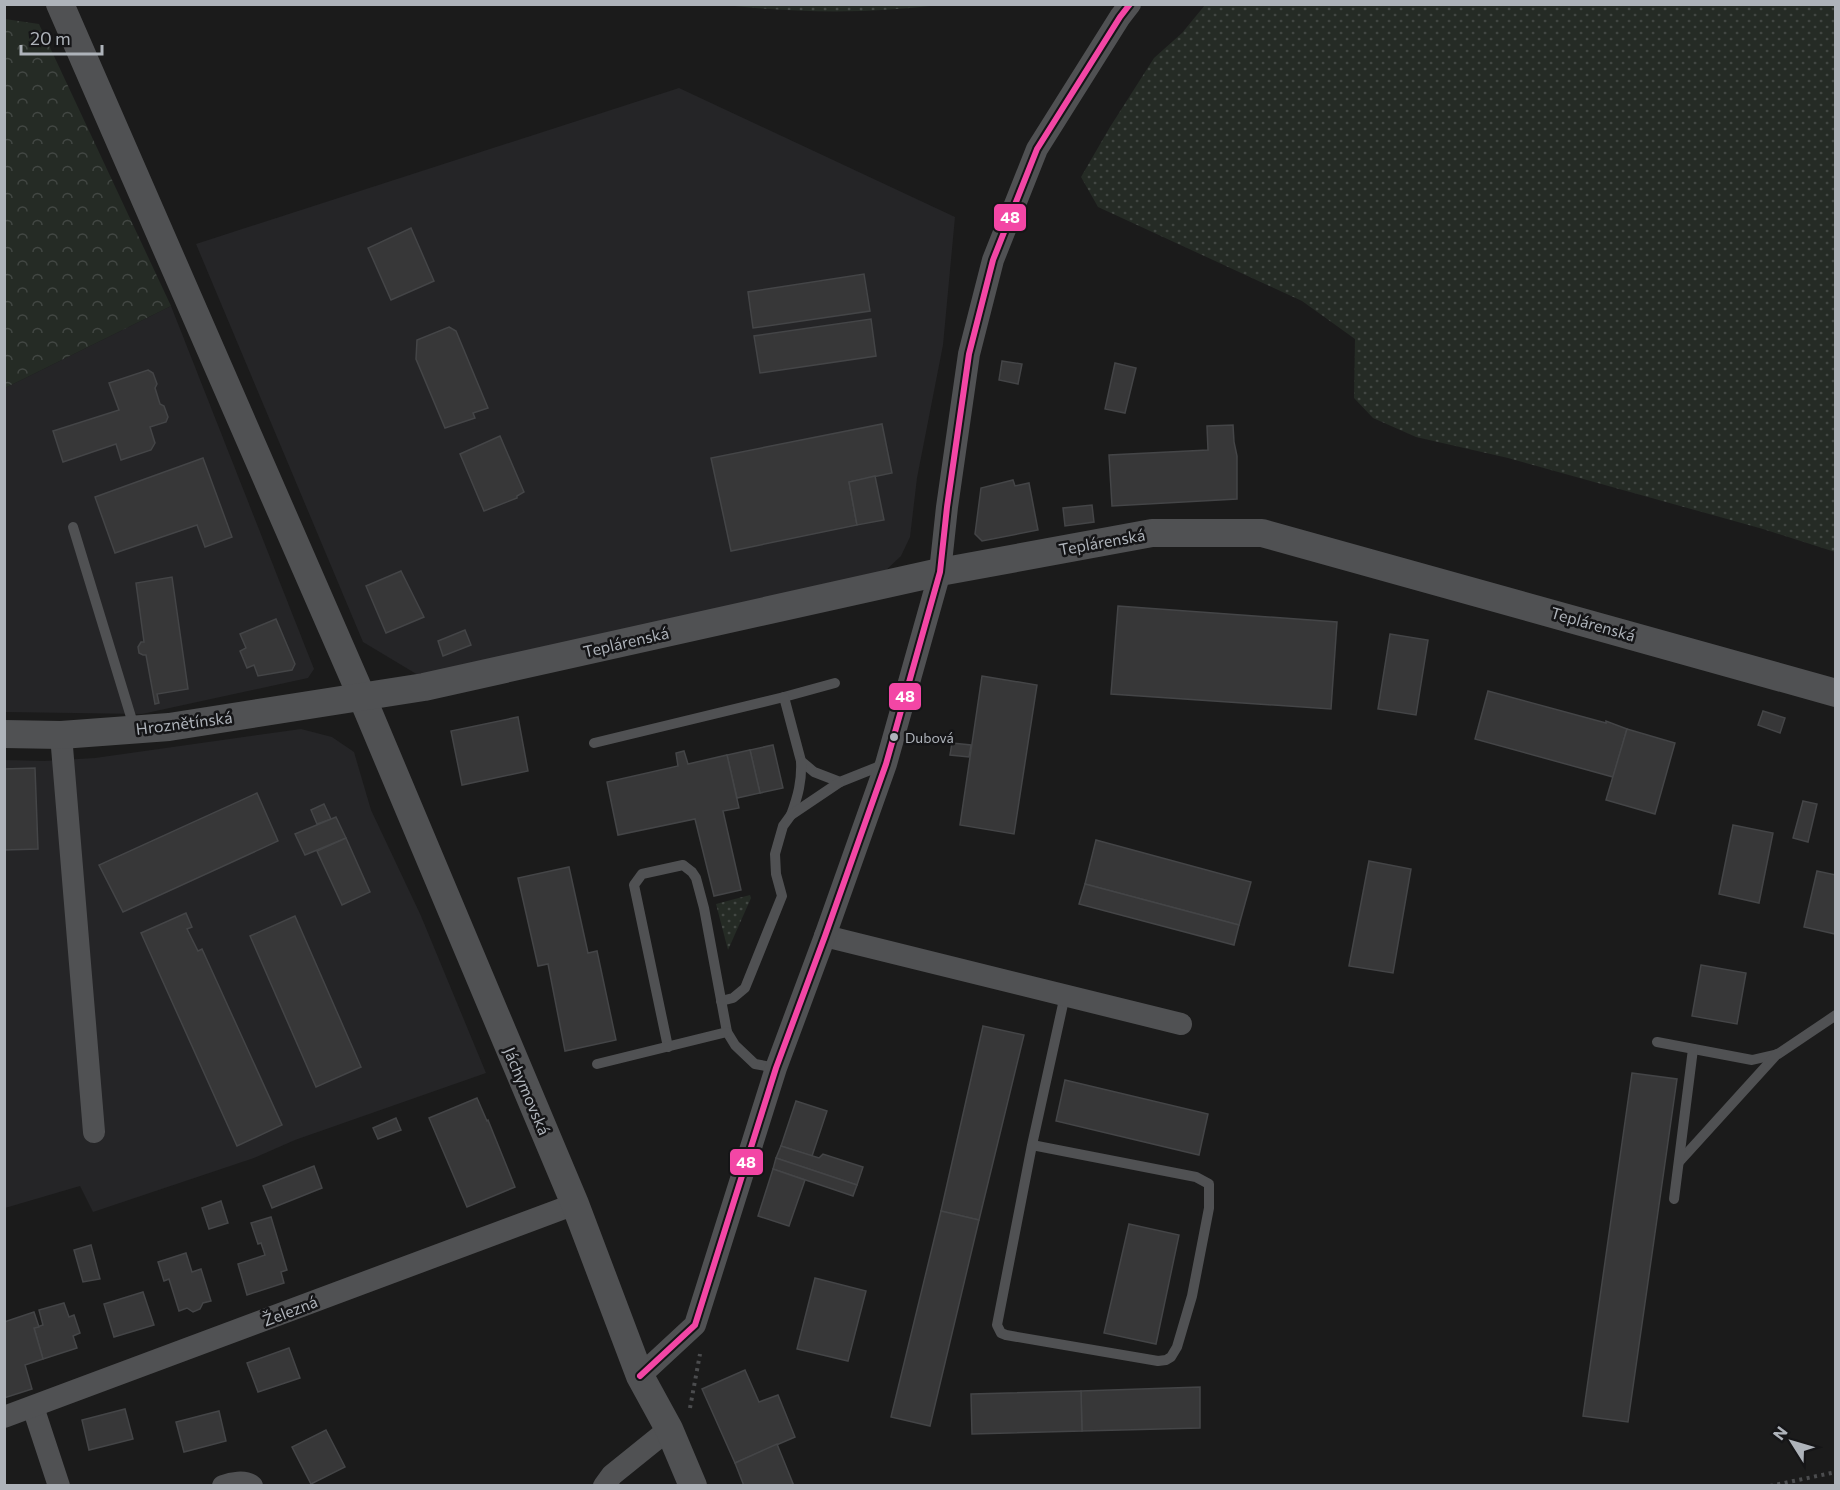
<svg xmlns="http://www.w3.org/2000/svg" width="1840" height="1490" viewBox="0 0 1840 1490" font-family="Commissioner,sans-serif">
<defs>
<pattern id="grass-dots" width="8" height="8" patternUnits="userSpaceOnUse" patternTransform="scale(1.5)"><rect width="8" height="8" fill="#252b25"/><path d="M2 2h.1M6 6h.1" fill="none" stroke="#424743" stroke-width="1.8" stroke-linecap="round"/></pattern>
<pattern id="forest-crowns" width="20" height="18" patternUnits="userSpaceOnUse" patternTransform="scale(1.5)"><rect width="20" height="18" fill="#252b25"/><path d="M2 6a3 3 0 1 1 6 0M12 15a3 3 0 1 1 6 0" fill="none" stroke="#424743"/></pattern>
</defs>
<rect width="100%" height="100%" fill="#1b1b1b"/>
<g fill="#252527">
<path d="M679,88L955,217L943,345L917,478L910,537L901,556L882,574L418,675L363,642L196,244Z"/>
<path d="M171,306L314,669L308,678L142,714L5,712V388Z"/>
<path d="M301,729L332,737L354,752L371,810L421,916L486,1073L295,1140L254,1158L93,1212L80,1186L5,1208V760L44,761L95,758Z"/>
</g>
<g fill="url(#grass-dots)">
<path d="M725,5H939C868,14 795,13 725,5Z"/>
<path d="M1205,5H1835V552L1763,529L1508,458L1416,437L1373,418L1354,398L1355,339L1302,301L1098,207L1081,177L1110,127L1154,58L1182,33Z"/>
<path d="M750,895L751,898L728,950L716,904Z"/>
</g>
<path fill="url(#forest-crowns)" d="M5,19L39,24L171,306L5,388Z"/>
<g fill="#373738" stroke="#444547" stroke-width="1.5">
<path d="M411,228L434,281L391,300L368,248Z"/>
<path d="M864,274L870,311L753,328L748,292Z"/>
<path d="M871,319L876,356L760,373L754,336Z"/>
<path d="M449,327L456,331L488,408L473,413L475,418L445,428L416,359L417,340Z"/>
<path d="M1002,361L1022,364L1018,384L999,380Z"/>
<path d="M1115,363L1136,368L1125,413L1105,409Z"/>
<path d="M148,370L153,373L157,384L155,388L160,404L164,406L168,417L166,422L150,427L155,443L151,450L121,460L116,444L63,462L53,431L119,410L109,383Z"/>
<path d="M882,424L892,473L849,482L857,525L731,551L711,458Z"/>
<path d="M1233,425L1234,442L1237,456V499L1112,506L1109,455L1208,450L1207,426Z"/>
<path d="M500,436L524,492L517,496V498L484,511L460,454Z"/>
<path d="M203,458L232,537L205,547L197,525L115,553L95,497Z"/>
<path d="M875,476L884,520L857,525L849,482Z"/>
<path d="M1013,480L1015,486L1029,483L1038,530L982,541L975,534L981,488Z"/>
<path d="M1092,505L1094,522L1065,526L1063,508Z"/>
<path d="M401,571L424,617L386,633L366,586Z"/>
<path d="M172,577L188,689L157,694L159,703L155,704L146,655H143L139,653L138,647L141,642H144L136,583Z"/>
<path d="M1118,606L1337,622L1331,709L1111,694Z"/>
<path d="M276,619L295,664L292,670L258,676L254,665L247,668L240,651L246,648L240,634Z"/>
<path d="M465,630L471,645L443,656L438,641Z"/>
<path d="M1390,634L1428,640L1416,715L1378,709Z"/>
<path d="M982,676L1037,685L1014,834L960,825Z"/>
<path d="M1488,691L1606,723V721L1627,729L1613,777L1475,739Z"/>
<path d="M1763,711L1785,718L1780,733L1758,725Z"/>
<path d="M518,717L528,771L462,785L451,731Z"/>
<path d="M1627,729L1675,743L1655,814L1606,800Z"/>
<path d="M952,743L971,745L969,757L950,755Z"/>
<path d="M773,745L783,788L760,793L750,750Z"/>
<path d="M750,750L760,793L737,798L727,755Z"/>
<path d="M684,751L688,764L727,755L739,808L723,811L741,890L714,896L695,819L618,835L607,782L678,766L676,753Z"/>
<path d="M35,768L38,849L4,850V769Z"/>
<path d="M257,793L278,841L123,912L99,865Z"/>
<path d="M1803,801L1817,804L1808,842L1793,838Z"/>
<path d="M324,804L331,819L317,824L311,810Z"/>
<path d="M336,817L346,838L305,855L295,834Z"/>
<path d="M1733,825L1773,833L1759,903L1719,894Z"/>
<path d="M346,838L370,892L342,905L317,851Z"/>
<path d="M1096,840L1251,882L1239,925L1085,884Z"/>
<path d="M1369,861L1411,869L1393,973L1349,966Z"/>
<path d="M569,867L588,953L597,951L616,1040L565,1051L548,964L538,966L518,878Z"/>
<path d="M1817,871L1836,875L1835,934L1804,927Z"/>
<path d="M1085,884L1239,925L1234,945L1079,904Z"/>
<path d="M186,913L192,927L187,929L198,951L202,949L282,1125L237,1146L141,933Z"/>
<path d="M295,916L361,1067L316,1087L250,936Z"/>
<path d="M1701,965L1746,973L1737,1024L1692,1016Z"/>
<path d="M983,1026L1024,1035L979,1220L941,1211Z"/>
<path d="M1632,1073L1677,1079L1628,1422L1583,1416Z"/>
<path d="M1065,1080L1208,1114L1199,1155L1056,1121Z"/>
<path d="M477,1098L487,1121L488,1120L515,1187L467,1207L429,1118Z"/>
<path d="M796,1101L827,1111L812,1156L781,1146Z"/>
<path d="M396,1118L401,1130L378,1139L373,1128Z"/>
<path d="M781,1146L819,1158L823,1154L863,1167L857,1185L776,1158Z"/>
<path d="M776,1158L857,1185L853,1196L773,1169Z"/>
<path d="M314,1166L322,1188L272,1208L263,1186Z"/>
<path d="M773,1169L805,1180L789,1226L758,1216Z"/>
<path d="M221,1201L228,1223L209,1229L202,1208Z"/>
<path d="M941,1211L979,1220L930,1426L891,1417Z"/>
<path d="M271,1217L287,1270L281,1272L284,1283L247,1295L238,1264L265,1255L261,1243L258,1244L251,1223Z"/>
<path d="M1129,1224L1179,1235L1156,1344L1104,1333Z"/>
<path d="M91,1245L100,1279L83,1282L74,1250Z"/>
<path d="M186,1253L192,1272L201,1269L211,1301L203,1303L200,1309L193,1312L187,1308L179,1311L169,1279L164,1281L158,1262Z"/>
<path d="M815,1278L866,1291L848,1361L797,1349Z"/>
<path d="M143,1292L154,1325L114,1337L104,1304Z"/>
<path d="M64,1303L69,1317L74,1315L80,1333L73,1336L77,1348L43,1359L34,1328L43,1325L39,1310Z"/>
<path d="M34,1312L39,1327L34,1328L43,1359L25,1365L32,1389L4,1398V1322Z"/>
<path d="M289,1348L300,1378L258,1392L247,1363Z"/>
<path d="M745,1370L759,1402L778,1395L795,1437L735,1463L702,1389Z"/>
<path d="M1200,1387V1428L1082,1431L1081,1391Z"/>
<path d="M1081,1391L1082,1431L972,1434L971,1394Z"/>
<path d="M125,1409L133,1439L89,1450L82,1420Z"/>
<path d="M219,1411L226,1441L184,1452L176,1422Z"/>
<path d="M326,1430L345,1467L311,1484L292,1447Z"/>
<path d="M777,1444L794,1486H744L735,1463Z"/>
</g>
<g fill="none" stroke-linecap="round" stroke-linejoin="round">
<g stroke="#4b4c4e" stroke-width="4" stroke-dasharray="3 4.5" stroke-linecap="butt">
<path d="M690,1408L700,1354"/>
<path d="M1770,1486L1836,1472"/>
</g>
<g stroke="#505153" stroke-width="10">
<path d="M73,527L135,730"/>
<path d="M784,697L835,683"/>
<path d="M594,743L784,697L801,761L814,772L840,782L885,764"/>
<path d="M791,815C798,796 802,781 801,761"/>
<path d="M721,1001L733,998L745,988L782,896L776,874L775,854L783,826L791,815L840,782"/>
<path d="M1657,1042L1752,1060L1778,1054L1836,1015"/>
<path d="M668,1047L634,885L642,874L683,865L692,872L696,878L704,908L727,1032L735,1045L755,1064L776,1068"/>
<path d="M597,1064L727,1032"/>
<path d="M1032,1145L1196,1177L1209,1184V1208L1192,1296L1177,1347L1171,1357L1166,1360L1158,1361L1006,1335L1001,1333L997,1325L1032,1145L1065,995"/>
<path d="M1679,1162L1777,1054"/>
<path d="M1674,1199L1693,1049"/>
</g>
<g stroke="#505153" stroke-width="22">
<path d="M61,735L94,1132"/>
<path d="M825,936L1181,1024"/>
<path d="M640,1376L695,1325L776,1068L825,936L886,764L940,572L947,507L969,354L993,260L1037,149L1120,17L1130,4"/>
<path d="M33,1407L59,1486"/>
<path d="M4,1417L575,1204"/>
<path d="M223,1486C231,1483 245,1480 252,1486"/>
<path d="M604,1486L612,1475L669,1429"/>
</g>
<g stroke="#505153" stroke-width="28">
<path d="M60,4L362,697L575,1204L640,1376L669,1429L693,1486"/>
<path d="M4,734L61,735L169,727L424,687L940,572L1152,533H1262L1836,693"/>
</g>
<defs>
<path id="bus-1" d="M640,1376L695,1325L776,1068L825,936L886,764L940,572L947,507L969,354L993,260L1037,149L1120,17L1130,4"/>
</defs>
<use href="#bus-1" stroke="#151517" stroke-width="10"/>
<use href="#bus-1" stroke="#f346a5" stroke-width="6"/>
</g>
<circle fill="#aeb3ba" stroke="#151517" stroke-width="2" cx="894" cy="737" r="5"/>
<g text-anchor="middle" stroke-width="5" stroke-linejoin="round" paint-order="stroke">
<g font-size="14" fill="#aeb3ba" stroke="#151517" text-anchor="start">
<text x="905" y="743">Dubová</text>
</g>
<g font-size="16" fill="#aeb3ba" stroke="#151517">
<text transform="translate(1102 542) rotate(-10)" y="6">Teplárenská</text>
<text transform="translate(1593 624) rotate(16)" y="6">Teplárenská</text>
<text transform="translate(626 642) rotate(-13)" y="6">Teplárenská</text>
<text transform="translate(184 723) rotate(-7)" y="6">Hroznětínská</text>
<text transform="translate(527 1091) rotate(67)" y="6">Jáchymovská</text>
<text transform="translate(290 1311) rotate(-21)" y="6">Železná</text>
</g>
</g>
<g stroke="#151517" stroke-width="2">
<rect x="993" y="203" width="34" height="29" rx="6" fill="#f346a5"/>
<rect x="888" y="682" width="34" height="29" rx="6" fill="#f346a5"/>
<rect x="729" y="1148" width="35" height="28" rx="6" fill="#f346a5"/>
</g>
<g font-size="16" text-anchor="middle" font-weight="bold" fill="#fff">
<text x="1010" y="223">48</text>
<text x="905" y="702">48</text>
<text x="746" y="1168">48</text>
</g>
<rect width="1840" height="1490" fill="none" stroke="#aeb3ba" stroke-width="12"/>
<g transform="translate(1792 1442) rotate(307)" stroke="#151517" stroke-width="4.5" paint-order="stroke">
<path d="M0-4.5L10 22L0 15L-10 22Z" fill="#aeb3ba"/>
<text y="-9" font-size="16" font-weight="bold" text-anchor="middle" fill="#aeb3ba">N</text>
</g>
<path d="M21 45v9h81v-9" fill="none" stroke="#aeb3ba" stroke-width="3"/>
<text x="30" y="45" font-size="18" fill="#aeb3ba" stroke="#151517" stroke-width="4.5" paint-order="stroke">20 m</text>
</svg>
